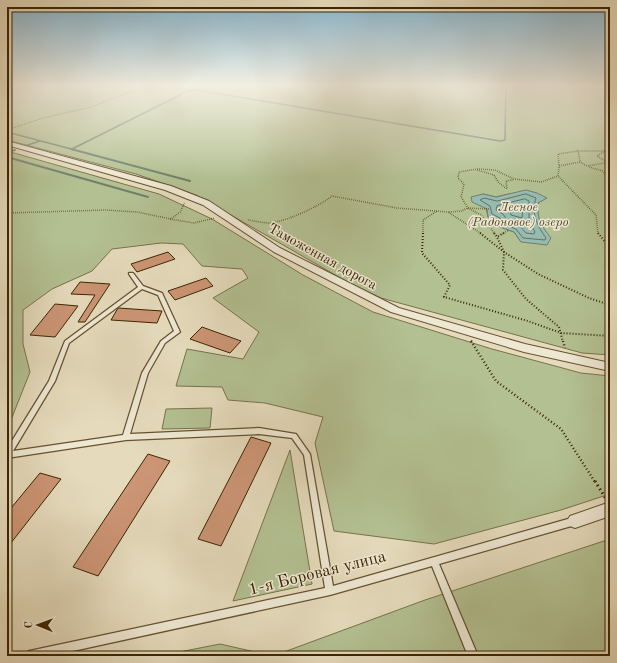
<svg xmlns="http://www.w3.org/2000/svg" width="617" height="663" viewBox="0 0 617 663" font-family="'Old Standard TT',serif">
<rect width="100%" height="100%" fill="#e5dbbc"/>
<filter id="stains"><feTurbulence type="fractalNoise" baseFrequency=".005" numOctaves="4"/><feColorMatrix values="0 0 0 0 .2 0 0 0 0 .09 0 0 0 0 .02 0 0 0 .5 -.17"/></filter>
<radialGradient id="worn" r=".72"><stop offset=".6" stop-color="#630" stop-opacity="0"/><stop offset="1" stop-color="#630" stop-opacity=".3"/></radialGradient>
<g fill="#b3c092" stroke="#78724a" fill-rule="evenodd">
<path d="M7,85H610V355L582,353L381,298L351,284L196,195L136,174L7,140ZM483,194L496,197L509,194L546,198L538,203V219L542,226L521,242L514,232L500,227L497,221L488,217Z"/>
<path d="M7,151L159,194L212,219L303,275L373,312L492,349L581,373L610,376V494L561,510L434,544L334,531L315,443L323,417L265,403L228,400L222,387L176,386L187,349L243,359L259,332L213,298L248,278L242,269L202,266L183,244L161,243L112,249L92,271L52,289L23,310V344L30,372L7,430Z"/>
<path d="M212,408L210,428L162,429L166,409Z"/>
<path d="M290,450L312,584L233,601Z"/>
<path d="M610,539V656H159L220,644L273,656L425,600Z"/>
</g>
<path fill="#96bbb1" stroke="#727f6b" d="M526,190L537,193L547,198L538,203C537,220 541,225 551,238L547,245L521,242L514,232L500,227L497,221L488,217L487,209L472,202L471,197L483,194L496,197Z"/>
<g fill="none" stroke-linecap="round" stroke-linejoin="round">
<g stroke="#69705a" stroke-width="1">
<path d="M526,194L536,198C531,214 537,225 546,238L545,240L523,238L516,229L503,224L500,218L492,214L490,206L480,200L484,198L497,201Z"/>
<path d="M525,199L529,201V221L535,232L534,234L526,233L519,225L507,220L503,214L496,210L497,206Z"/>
<path d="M520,207L523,208L522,218L511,215L510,210Z"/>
</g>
<g stroke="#727f6b" stroke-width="1.5">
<path d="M7,132L75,150"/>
<path d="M25,146L40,141"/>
<path d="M72,149L188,91L197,90L500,141L505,140L506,85"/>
</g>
<g stroke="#727f6b" stroke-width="2">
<path d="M71,149L190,181"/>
<path d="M7,152L15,150"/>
<path d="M7,157L148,197"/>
</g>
</g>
<g fill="#cc9575" stroke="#3c2502">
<path d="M168,252L175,259L137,272L131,264Z"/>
<path d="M206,278L213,286L175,300L168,291Z"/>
<path d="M80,282L110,284L85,322H78L95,295L71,294Z"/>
<path d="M55,304L78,306L55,337L30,335Z"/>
<path d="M118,308L162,311L157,323L111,320Z"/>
<path d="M202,327L241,341L230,353L190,339Z"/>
<path d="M251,437L271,443L221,546L198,539Z"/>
<path d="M148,454L170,461L98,576L73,567Z"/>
<path d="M40,473L61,479L7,548V513Z"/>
</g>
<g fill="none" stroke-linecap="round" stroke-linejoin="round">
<defs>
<path id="service" d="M129,273H133L143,286L162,293L180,332L165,343L148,373L130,434L259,428L296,434L310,454L333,586L575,517L578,518L579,521L578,524L575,525L439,564L478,656H468L432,566L330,595L50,656H24L26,653L29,651L325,588L304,455L292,438L259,434L126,440L7,458V449L49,381L65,341L138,287L129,274ZM142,289L158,295L174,331L161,341L142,373L123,435L13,451L55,381L69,343Z"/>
<g id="minor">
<path d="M7,141L171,186L209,201L280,248L399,308L525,344L610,363V371L524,352L391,312L274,252L203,205L165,190L7,145Z"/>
<path d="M610,502V516L575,528L570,526L567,521L570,516Z"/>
</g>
</defs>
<use href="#service" stroke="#665230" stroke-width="2.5"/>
<use href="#minor" stroke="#665230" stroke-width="2"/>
<g stroke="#3c2502" stroke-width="1" stroke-dasharray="0.5 1" stroke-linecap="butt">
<path d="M441,98L448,90L460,85"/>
<path d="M7,130L43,118L91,107L130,92L155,85"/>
</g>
<g stroke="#3c2502" stroke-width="1.5" stroke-dasharray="0.5 1.5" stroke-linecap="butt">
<path d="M605,151L597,156L607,162"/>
<path d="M580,161L578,151H610"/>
<path d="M559,165L558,154L578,151"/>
<path d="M589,167L603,171L610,181"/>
<path d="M477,170L494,175L498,182L507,189L506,181L513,180"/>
<path d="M449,212L461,211L468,208L489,209"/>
<path d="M7,213L105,210L137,212L171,219L180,212L185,202"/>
<path d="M170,219L194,223L215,218"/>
<path d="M248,220C255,221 263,223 270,223C287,221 318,207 332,196L397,208L448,212L482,234"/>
<path d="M423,234V220L437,211"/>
<path d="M495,234L481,215L468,208L461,197L464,184L458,178L459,172L478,169L495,170L514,179L541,182L558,176"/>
<path d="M502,234L509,230"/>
<path d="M598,234L596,215L558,176L559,166L580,162L587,166L610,162"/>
</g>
<g stroke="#3c2502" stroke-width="2" stroke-dasharray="1 2" stroke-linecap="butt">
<path d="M423,233L422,253L450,285L444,297L528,321L561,333L610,336"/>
<path d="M480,233L504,252L503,270L526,299L559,327L563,342"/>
<path d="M494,233L497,237"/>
<path d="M504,233L497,237L504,252L538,274L589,298L610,305"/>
<path d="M598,233L610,248"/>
<path d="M471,341L472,342"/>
</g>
<g stroke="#3c2502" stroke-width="2.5" stroke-dasharray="1 2.5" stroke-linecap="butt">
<path d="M471,341L496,381L561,429L595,482"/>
<path d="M563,341L565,348"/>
</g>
<path stroke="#3c2502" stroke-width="3" stroke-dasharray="1.5 3" stroke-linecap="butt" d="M595,481L606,499"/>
<use href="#service" fill="#eee8d3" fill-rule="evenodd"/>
<use href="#minor" fill="#eee8d3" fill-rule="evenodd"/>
</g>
<linearGradient id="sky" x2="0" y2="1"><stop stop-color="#87b7d2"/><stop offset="0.48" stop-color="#f3efe1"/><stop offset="1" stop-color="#f3efe1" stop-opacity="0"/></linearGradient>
<rect width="617" height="178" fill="url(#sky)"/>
<g text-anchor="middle" stroke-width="3" stroke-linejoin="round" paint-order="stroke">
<g font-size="13" font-style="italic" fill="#524a2e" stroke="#eee8d3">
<text x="518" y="211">Лесное<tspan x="518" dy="15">(Радоновое) озеро</tspan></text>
</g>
<g font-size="14" fill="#3c2502" stroke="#eee8d3">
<text transform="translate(323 256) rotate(29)" y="5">Таможенная дорога</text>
</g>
<g font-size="17" fill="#3c2502" stroke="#eee8d3">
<text transform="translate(317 572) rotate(-14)" y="6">1-я Боровая улица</text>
</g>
</g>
<rect width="617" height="663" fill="none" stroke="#e5dbbc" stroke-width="24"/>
<rect x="8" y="8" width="601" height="647" fill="none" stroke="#3c2502" stroke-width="2"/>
<rect x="12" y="12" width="593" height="639" fill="none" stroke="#3c2502"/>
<g transform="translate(38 625) rotate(271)" stroke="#eee8d3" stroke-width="3" paint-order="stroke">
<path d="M0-3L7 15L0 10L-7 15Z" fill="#3c2502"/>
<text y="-6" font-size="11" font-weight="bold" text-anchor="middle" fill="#3c2502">С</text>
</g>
<rect width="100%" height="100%" filter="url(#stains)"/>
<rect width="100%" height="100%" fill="url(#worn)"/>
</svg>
